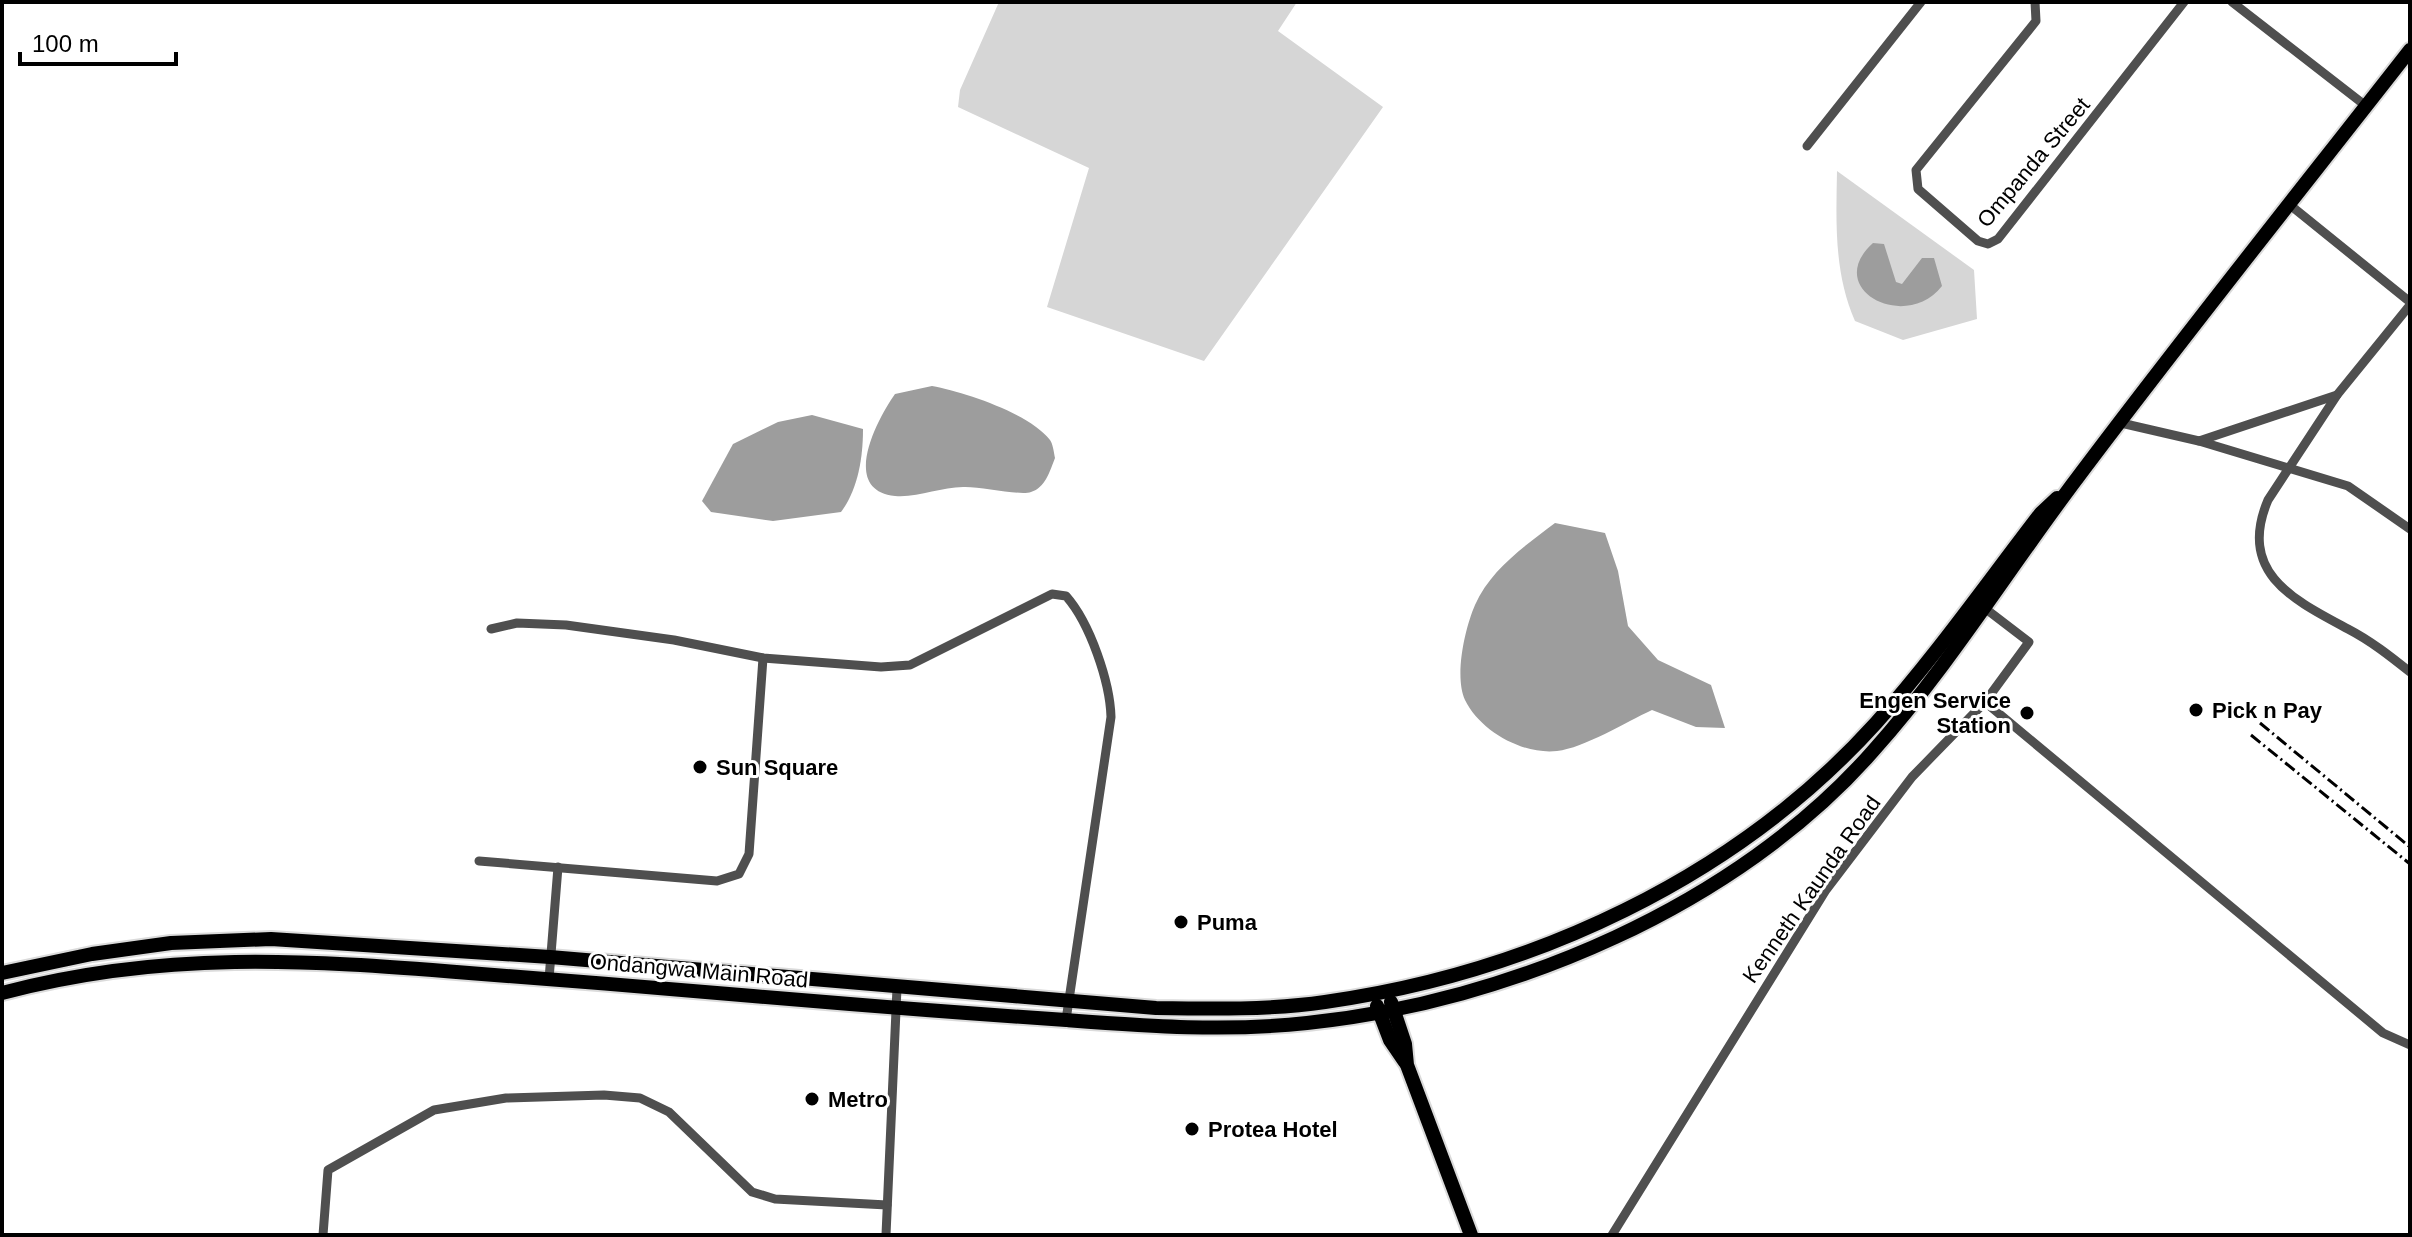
<svg xmlns="http://www.w3.org/2000/svg" width="2412" height="1237" viewBox="0 0 2412 1237" font-family="Helvetica,sans-serif">
<rect width="100%" height="100%" fill="#fff"/>
<g fill="#d6d6d6">
<path d="M999,2H1297L1278,31L1383,107L1204,361L1047,307L1089,168L958,107L960,90Z"/>
<path d="M1837,171L1974,270L1977,319L1903,340L1855,321C1834,273 1836,223 1837,171Z"/>
</g>
<g fill="#9d9d9d">
<path d="M1873,243L1884,244L1896,282L1902,284L1922,258H1934L1942,286C1905,333 1822,289 1873,243Z"/>
<path d="M932,386C964,392 1029,413 1050,440C1053,444 1054,453 1055,458C1050,471 1045,488 1031,492C1020,496 979,486 963,487C941,487 917,498 895,496C839,490 878,418 895,394Z"/>
<path d="M812,415L863,429C863,458 858,489 841,512L773,521L711,512L702,501L733,444L778,422Z"/>
<path d="M1555,523L1605,533L1618,571L1628,626L1658,660L1711,685L1725,728L1696,727L1652,710C1626,722 1584,748 1557,751C1523,755 1480,731 1465,700C1454,676 1465,628 1475,605C1491,569 1525,546 1555,523Z"/>
</g>
<g fill="none" stroke-linecap="round" stroke-linejoin="round">
<defs>
<g id="primary">
<path d="M2,973L92,954L171,943L271,939L550,957L1156,1008C1212,1009 1270,1010 1325,1002C1531,973 1735,879 1876,723C1935,657 1987,583 2041,513L2057,498"/>
<path d="M2,993C164,950 305,960 469,973C564,980 658,988 753,996C857,1005 961,1013 1066,1020C1147,1026 1226,1032 1307,1023C1510,1002 1737,906 1873,751C1949,666 2009,568 2078,477C2186,333 2299,192 2410,50"/>
<path d="M1391,1002L1405,1044L1407,1065L1471,1235"/>
<path d="M1377,1006L1390,1040L1405,1062"/>
</g>
</defs>
<use href="#primary" stroke="#dbdbdb" stroke-width="18"/>
<g stroke="#4f4f4f" stroke-width="9">
<path d="M2035,2L2036,21L1916,170L1918,189L1978,241L1988,244L1998,239L2184,2"/>
<path d="M2232,2L2366,106"/>
<path d="M1807,146L1921,2"/>
<path d="M2290,205L2410,302"/>
<path d="M2337,395L2268,500C2237,573 2294,600 2348,629C2371,641 2390,656 2410,672"/>
<path d="M2121,423L2199,441L2337,395L2410,305"/>
<path d="M2199,441L2348,486L2410,529"/>
<path d="M491,629L517,623L566,625L674,640L763,658L881,667L910,665L1052,594L1066,596C1090,623 1110,682 1111,717L1066,1020"/>
<path d="M1985,702L2383,1033L2410,1045"/>
<path d="M479,861L717,881L739,874L749,854L763,658"/>
<path d="M549,979L558,867"/>
<path d="M323,1235L328,1170L434,1110L506,1098L604,1095L640,1098L669,1112L752,1192L775,1199L887,1205"/>
<path d="M886,1235L897,988"/>
<path d="M1612,1235L1826,890L1912,777L1985,702L2029,642L1982,606"/>
</g>
<use href="#primary" stroke="#000" stroke-width="14"/>
<g stroke="#000" stroke-width="3" stroke-dasharray="12 4 2 4" stroke-linecap="butt">
<path d="M2260,723L2410,847"/>
<path d="M2251,735L2410,864"/>
</g>
</g>
<g fill="#000" stroke="#fff" stroke-width="3">
<circle cx="2196" cy="710" r="8"/>
<circle cx="2027" cy="713" r="8"/>
<circle cx="700" cy="767" r="8"/>
<circle cx="1181" cy="922" r="8"/>
<circle cx="812" cy="1099" r="8"/>
<circle cx="1192" cy="1129" r="8"/>
</g>
<g text-anchor="middle" stroke-width="6" stroke-linejoin="round" paint-order="stroke">
<g font-size="22" fill="#000" stroke="#fff">
<text transform="translate(2033 162) rotate(-50)" y="8">Ompanda Street</text>
<text transform="translate(1811 889) rotate(-55)" y="8">Kenneth Kaunda Road</text>
<text transform="translate(699 970) rotate(5)" y="8">Ondangwa Main Road</text>
</g>
<g font-size="22" font-weight="bold" fill="#000" stroke="#fff" text-anchor="start">
<text x="2011" y="708" text-anchor="end">Engen Service<tspan x="2011" dy="25">Station</tspan></text>
<text x="2212" y="718">Pick n Pay</text>
<text x="716" y="775">Sun Square</text>
<text x="1197" y="930">Puma</text>
<text x="828" y="1107">Metro</text>
<text x="1208" y="1137">Protea Hotel</text>
</g>
</g>
<rect width="2412" height="1237" fill="none" stroke="#000000" stroke-width="8"/>
<path d="M20 52v12h156v-12" fill="none" stroke="#000000" stroke-width="4"/>
<text x="32" y="52" font-size="24" fill="#000000" stroke="#ffffff" stroke-width="6" paint-order="stroke">100 m</text>
</svg>
